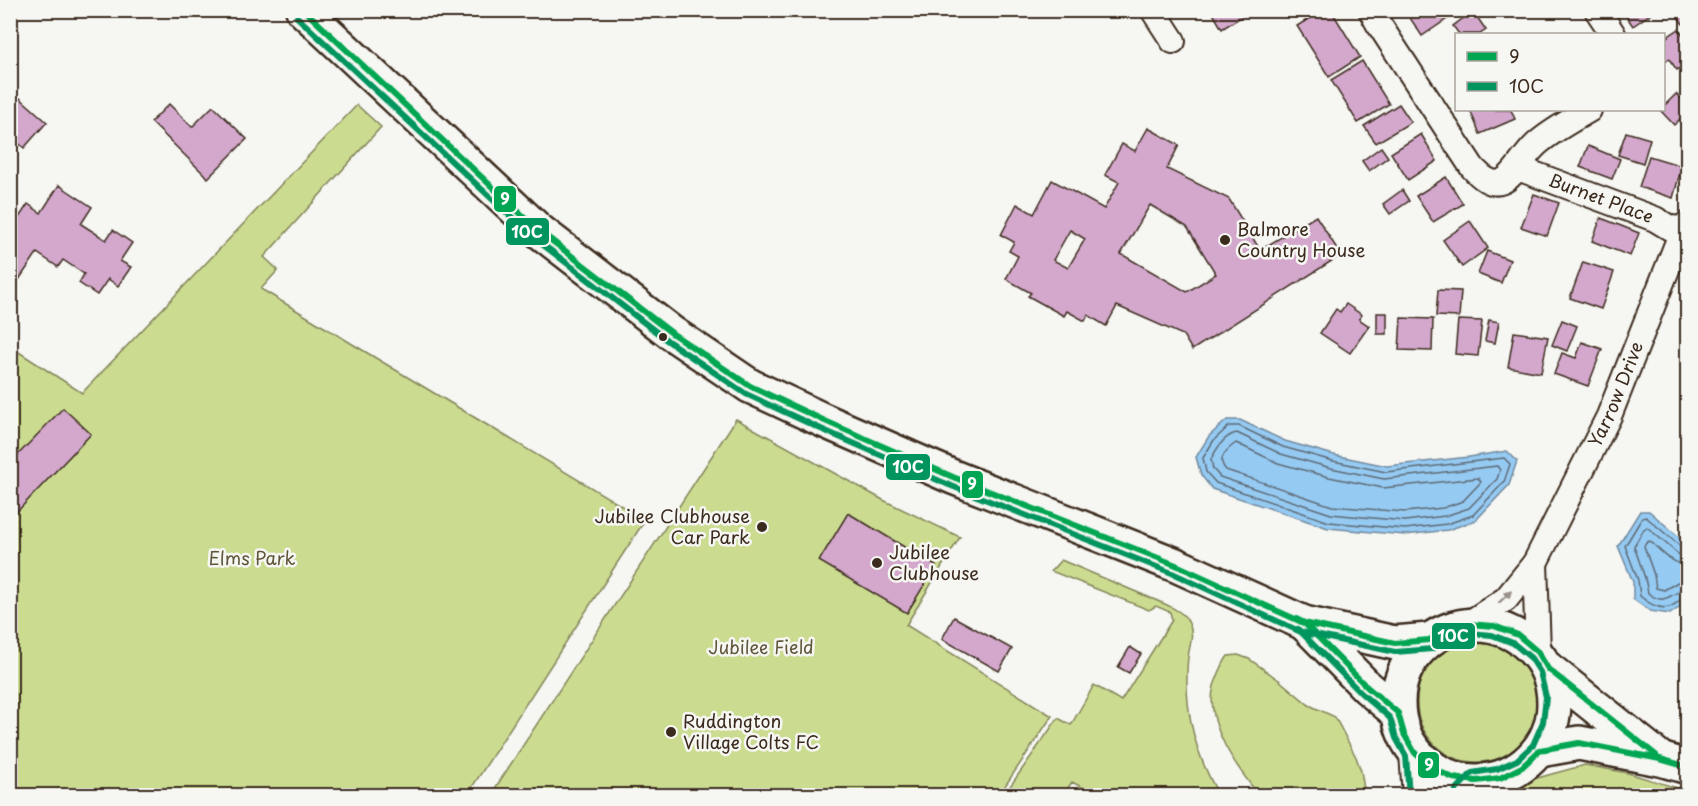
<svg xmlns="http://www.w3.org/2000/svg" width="1698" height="806" viewBox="0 0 1698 806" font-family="'Playpen Sans',sans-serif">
<rect width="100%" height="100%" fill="#f6f6f2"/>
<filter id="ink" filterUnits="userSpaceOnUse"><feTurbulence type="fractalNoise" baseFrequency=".0167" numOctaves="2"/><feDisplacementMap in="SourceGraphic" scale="12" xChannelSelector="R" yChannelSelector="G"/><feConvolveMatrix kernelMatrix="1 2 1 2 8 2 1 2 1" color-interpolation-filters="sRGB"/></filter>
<g filter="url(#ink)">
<g fill="#cbdc91" stroke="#838358" stroke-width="1.5">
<path d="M357,105L381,127L264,257L278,270L261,289L645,520L467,795H11V347L82,393Z"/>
<path d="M736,419L883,500L960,537L906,625L1052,716L999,795L490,796Z"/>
<path d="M1061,560L1167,605C1178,611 1186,614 1190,626C1194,636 1189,647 1188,658C1187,664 1187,670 1187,676C1186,719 1198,759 1219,795H1097L1072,782L1063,795H1004L1058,718L1071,725L1094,685L1121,701L1172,620L1170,612L1156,606L1149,610L1051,571Z"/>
<circle cx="1477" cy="702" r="60"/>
<path d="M1238,655L1249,659L1279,680L1309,705L1335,717L1356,757L1361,771L1365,795H1259C1237,768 1204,723 1214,686C1215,682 1218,677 1219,673C1222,667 1224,661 1228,656Z"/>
<path d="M1585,765L1628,773L1687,791V795H1495L1530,780Z"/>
</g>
<g fill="#95caf3" stroke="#718a9e" stroke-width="1.5">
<path d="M1227,420H1240L1285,441L1334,455L1387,466L1469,457L1507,451L1517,461L1509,485L1476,520L1448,530L1405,535L1328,528L1212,489L1201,475L1196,457L1209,436Z"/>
<path d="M1640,511H1649L1687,544V602L1670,614L1650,611L1633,599V582L1618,546Z"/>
</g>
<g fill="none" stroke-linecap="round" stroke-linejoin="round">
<g stroke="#5f6a73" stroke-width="1.5">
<path d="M1229,426H1239L1283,447L1333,461L1386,472L1504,458L1510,464L1504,482L1473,515L1447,524L1405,529L1329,522L1216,483L1206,472L1203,458L1214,440Z"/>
<path d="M1237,433L1281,454L1331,468L1384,479L1497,466L1500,470L1497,479L1469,508L1445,516L1405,521L1331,514L1220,477L1213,469L1211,459C1217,449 1224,435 1237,433Z"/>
<path d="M1236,443L1278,463L1329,477L1383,488L1478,478L1481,482L1463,501L1443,508L1405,512L1332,506L1226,470C1216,459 1226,450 1236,443Z"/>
<path d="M1688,548L1681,547L1646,517L1642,518L1625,546L1638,580L1640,596C1648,603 1658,610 1669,607C1676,605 1680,598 1688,597"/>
<path d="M1688,556L1678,554L1647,527L1644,529L1634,546L1645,578L1648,593C1667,608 1669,591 1688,590"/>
<path d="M1688,565C1671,564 1661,551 1650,541L1647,542L1644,546L1654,575L1656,588L1664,590L1678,582L1688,581"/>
</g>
</g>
<g fill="#d3a8cc" stroke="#3b2a1e" stroke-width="1.5" fill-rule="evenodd">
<path d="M1211,10H1252L1222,29Z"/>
<path d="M1323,10H1331L1360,57L1329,77L1297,26Z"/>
<path d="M1415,10H1445L1450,17L1422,36L1408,15Z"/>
<path d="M1622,10H1656L1633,26Z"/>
<path d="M1673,10H1688V21L1683,24Z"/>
<path d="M1473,11L1486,30L1480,34H1459L1453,26Z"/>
<path d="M1679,29L1688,42V63L1677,70L1669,59L1664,62V39Z"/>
<path d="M1362,61L1389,104L1358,123L1331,80Z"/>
<path d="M1676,94L1688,105V111L1674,125L1660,110H1664V106Z"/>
<path d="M20,98L47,122L24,148L13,138L10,140V109Z"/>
<path d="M169,104L192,127L213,106L247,139L208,178L151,122Z"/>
<path d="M1399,104L1411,122L1376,143L1364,126Z"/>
<path d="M1470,110H1511L1515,119L1480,134Z"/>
<path d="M1148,128L1179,145L1167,169L1229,199L1260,250L1316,216L1341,255L1192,350L1183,335L1117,306L1106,326L1088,315L1085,321L1067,311L1064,316L1028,296L1031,293L1006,279L1018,256L1009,251L1014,242L1001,235L1017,204L1034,214L1052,180L1104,209L1119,182L1105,175L1122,144L1135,151ZM1150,205L1187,227L1216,274L1187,292L1121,254ZM1070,230L1085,239L1068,268L1053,260Z"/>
<path d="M1626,132L1650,139L1643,163L1618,155Z"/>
<path d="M1421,134L1437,161L1408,180L1391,153Z"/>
<path d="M1588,146L1620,159L1612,179L1580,167Z"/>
<path d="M1381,147L1388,157L1369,171L1362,161Z"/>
<path d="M1649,156L1682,166L1673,198L1639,187Z"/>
<path d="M1446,177L1463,204L1433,222L1416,196Z"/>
<path d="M59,185L92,207L81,224L106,240L113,230L132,243L120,261L131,267L118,286L108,279L97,295L79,283L84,274L63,260L58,267L37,253L10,293V231L28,204L41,213Z"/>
<path d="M1402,190L1409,201L1390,214L1383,204Z"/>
<path d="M1534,194L1559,203L1547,236L1521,227Z"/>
<path d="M1601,218L1639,233L1630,256L1592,241Z"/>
<path d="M1470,221L1488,248L1462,267L1443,240Z"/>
<path d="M1487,251L1510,260L1501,283L1478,274Z"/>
<path d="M1583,262L1614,272L1601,309L1570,298Z"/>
<path d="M1438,290L1461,291L1459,317L1436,316Z"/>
<path d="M1346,304L1362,315L1359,319L1369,326L1350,353L1320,333L1336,309L1340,312Z"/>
<rect x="1377" y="313" width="10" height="21"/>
<path d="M1401,318L1433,319L1432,351L1399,350Z"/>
<path d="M1458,320L1482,321L1478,356L1455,354Z"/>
<path d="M1489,320L1499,322L1495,343L1485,341Z"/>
<path d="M1562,320L1577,326L1567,351L1552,345Z"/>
<path d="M1514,332L1548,337L1541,373L1508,367Z"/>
<path d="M1582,342L1602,349L1588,386L1554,374L1562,353L1576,358Z"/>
<path d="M63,408L91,434L10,519V463Z"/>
<path d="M848,513L936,566L907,613L819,561Z"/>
<path d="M954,617L1012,649L999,671L942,639Z"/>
<path d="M1130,647L1141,654L1129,673L1118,667Z"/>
</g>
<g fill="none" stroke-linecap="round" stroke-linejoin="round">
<defs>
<g id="minor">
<path d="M1153,10L1173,41"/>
<path d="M1371,10L1378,23L1472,167C1506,206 1515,162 1538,143C1553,130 1572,120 1589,110"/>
<path d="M1597,10L1613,34"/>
<path id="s1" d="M1518,168L1655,219L1670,228L1683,229"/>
<path d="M1535,563L1538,652"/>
<path id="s2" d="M1468,624L1506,599L1535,563L1609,416L1683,229L1688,223"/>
</g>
<g id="tertiary">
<path d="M1415,753L1418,796"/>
<path d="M1463,796L1476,781"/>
</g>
<g id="primary">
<path d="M303,10L538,230L673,334L750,386L825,421L953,477L1176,565L1304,623L1395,643L1429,640"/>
<path d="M1304,623L1367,687L1398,713"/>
<circle cx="1476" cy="703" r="78"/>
<path d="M1548,669L1657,756"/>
<path d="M1540,750L1579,743L1660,759L1688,767"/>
</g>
</defs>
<use href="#minor" stroke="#3b2a1e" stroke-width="28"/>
<use href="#tertiary" stroke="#3b2a1e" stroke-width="34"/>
<use href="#primary" stroke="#3b2a1e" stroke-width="38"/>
<use href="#minor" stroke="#f6f6f2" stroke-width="24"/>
<use href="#tertiary" stroke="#f6f6f2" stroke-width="30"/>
<use href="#primary" stroke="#f6f6f2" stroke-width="33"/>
<defs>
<g id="bus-1">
<path d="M304,10L538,230L673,334L750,386L825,421L953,477L1176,565L1304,623L1367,687L1398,713L1404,734L1415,753L1432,768L1453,778L1476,781L1500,778L1522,767L1540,750L1579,743L1660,759L1688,767"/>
<path d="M1296,619L1304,623L1395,643L1429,640L1450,628L1468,624L1494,626L1518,635L1538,652L1548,669L1656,755"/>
</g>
<g id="bus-2">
<path d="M297,17L533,237L668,341L746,394L821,429L949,485L1172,573L1301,632L1395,652L1432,649L1453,636L1469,633L1492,635L1513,643L1531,658L1540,672L1546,697L1543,722L1533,745L1517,760L1497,769L1472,773L1456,790"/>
<path d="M1298,629L1361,693L1390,718L1396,738L1406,756L1409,796"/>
</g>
</defs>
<use href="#bus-1" stroke="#f6f6f2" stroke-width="10"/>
<use href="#bus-2" stroke="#f6f6f2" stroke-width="10"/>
<use href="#bus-1" stroke="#00a651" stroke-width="6"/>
<use href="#bus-2" stroke="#00945e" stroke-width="6"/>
</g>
<defs><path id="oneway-solid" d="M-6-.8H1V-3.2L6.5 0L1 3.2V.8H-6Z" transform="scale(1.5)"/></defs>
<use fill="#989088" href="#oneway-solid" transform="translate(1505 597) rotate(-43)"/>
</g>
<g fill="#3b2a1e" stroke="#f6f6f2" stroke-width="2">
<circle cx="1225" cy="240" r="6"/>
<circle cx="663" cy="337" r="5"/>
<circle cx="762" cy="527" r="6"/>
<circle cx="877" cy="563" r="6"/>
<circle cx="671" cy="732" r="6"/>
</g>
<g text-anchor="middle" stroke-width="5" stroke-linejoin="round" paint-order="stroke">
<g font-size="18" fill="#3b2a1e" stroke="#f6f6f2">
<text dy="6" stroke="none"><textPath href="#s1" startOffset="88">Burnet Place</textPath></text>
<text dy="6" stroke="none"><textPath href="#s2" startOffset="279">Yarrow Drive</textPath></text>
</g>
<g font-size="18" fill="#3b2a1e" stroke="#f6f6f2" text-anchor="start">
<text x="1237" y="236">Balmore<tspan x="1237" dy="21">Country House</tspan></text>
<text x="750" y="523" text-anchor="end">Jubilee Clubhouse<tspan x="750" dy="21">Car Park</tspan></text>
<text x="889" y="559">Jubilee<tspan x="889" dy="21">Clubhouse</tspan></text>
<text x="683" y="728">Ruddington<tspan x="683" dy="21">Village Colts FC</tspan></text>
</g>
<g font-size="18" fill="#5f563b" stroke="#f6f6f2">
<text x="252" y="565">Elms Park</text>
<text x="761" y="654">Jubilee Field</text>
</g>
</g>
<g stroke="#f6f6f2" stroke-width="2">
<rect x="493" y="185" width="24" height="28" rx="6" fill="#00a651"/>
<rect x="505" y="217" width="45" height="29" rx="6" fill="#00945e"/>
<rect x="885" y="453" width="46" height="28" rx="6" fill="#00945e"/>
<rect x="961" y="470" width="23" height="29" rx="6" fill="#00a651"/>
<rect x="1431" y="622" width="45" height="28" rx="6" fill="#00945e"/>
<rect x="1417" y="751" width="23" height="28" rx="6" fill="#00a651"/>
</g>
<g font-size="16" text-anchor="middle" font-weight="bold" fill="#fff">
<text x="505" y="205">9</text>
<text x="527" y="238">10C</text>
<text x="908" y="473">10C</text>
<text x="972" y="490">9</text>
<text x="1453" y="642">10C</text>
<text x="1429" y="771">9</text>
</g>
<rect width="1698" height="806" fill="none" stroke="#f6f6f2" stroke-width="36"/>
<rect x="18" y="18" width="1662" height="770" fill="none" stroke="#3b2a1e" stroke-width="2" filter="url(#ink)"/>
<rect x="1455" y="33" width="210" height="78" fill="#f6f6f2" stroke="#aba49d" stroke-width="1.5"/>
<rect x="1467" y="52" width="30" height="9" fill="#00a651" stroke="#aba49d" stroke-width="1.5"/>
<text x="1509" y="63" font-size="18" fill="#3b2a1e">9</text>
<rect x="1467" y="82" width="30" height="9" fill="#00945e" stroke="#aba49d" stroke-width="1.5"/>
<text x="1509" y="93" font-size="18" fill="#3b2a1e">10C</text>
</svg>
